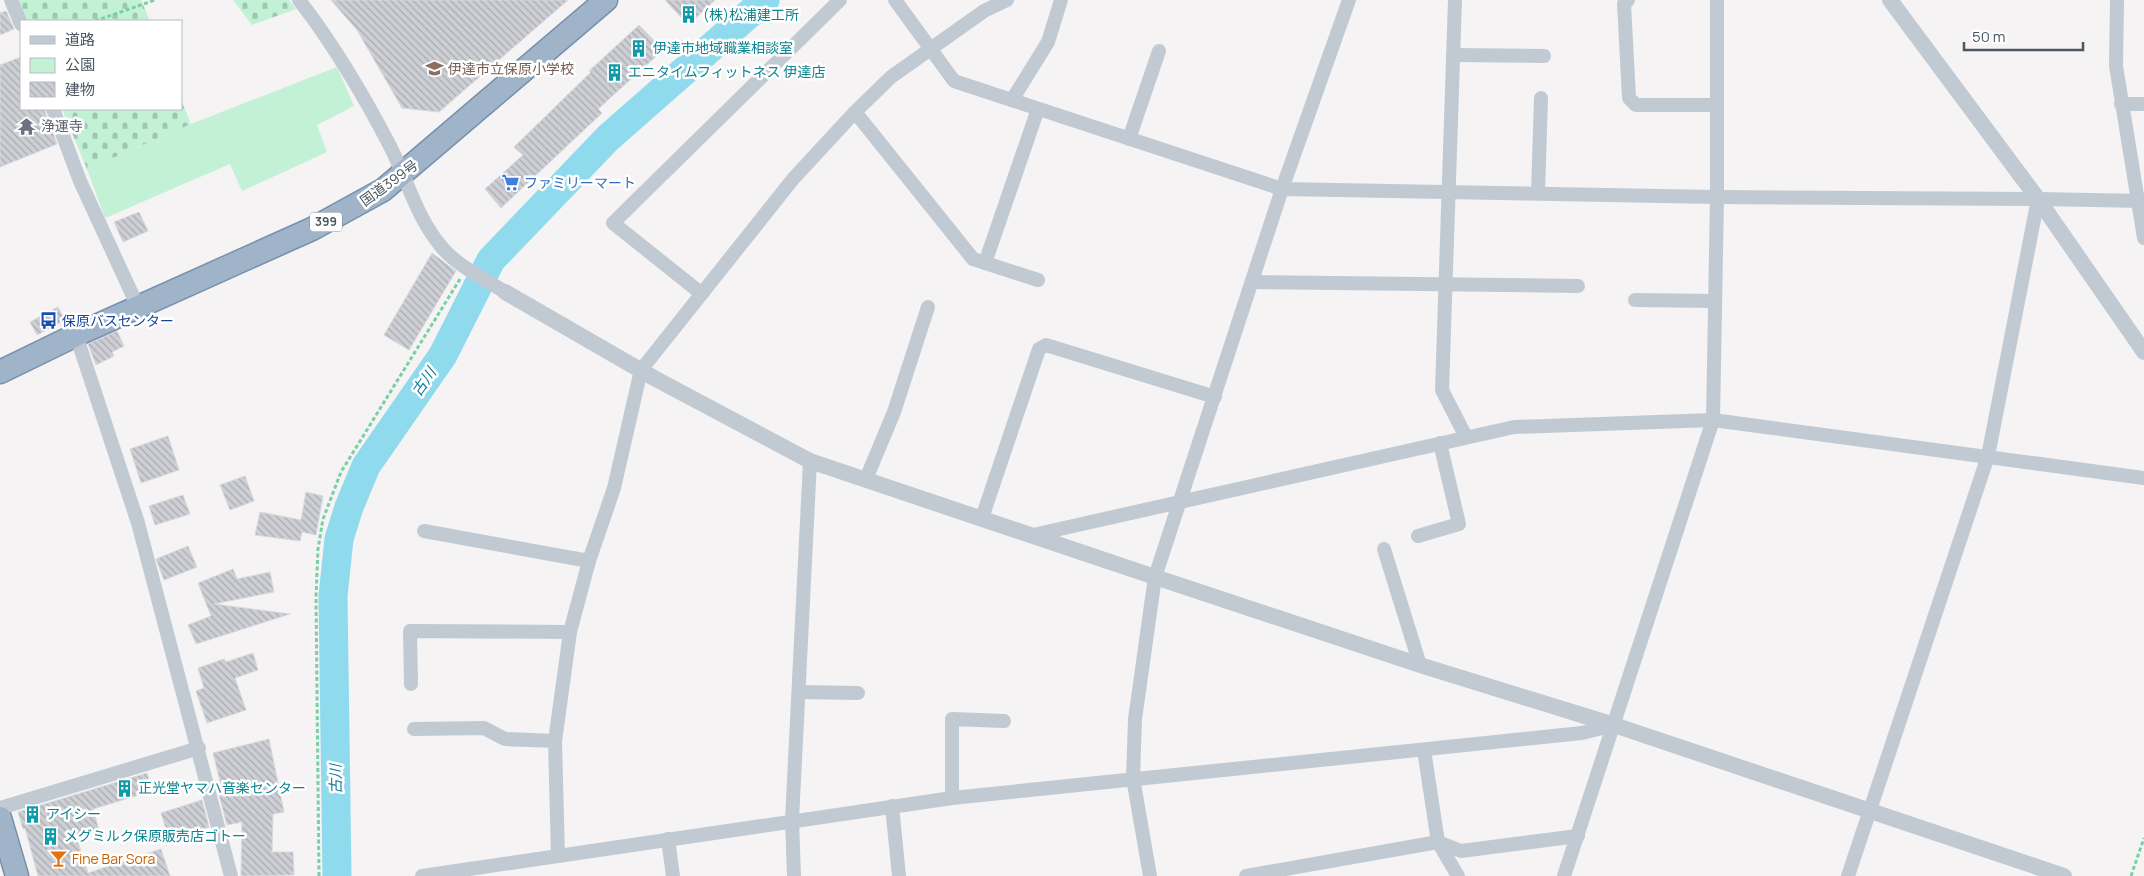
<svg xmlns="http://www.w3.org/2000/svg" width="2144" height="876" viewBox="0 0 2144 876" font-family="Manrope,'Noto Sans JP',sans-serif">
<defs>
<pattern id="cemetery-stones" width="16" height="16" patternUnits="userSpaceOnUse" patternTransform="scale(1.25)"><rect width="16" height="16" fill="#c3f1d5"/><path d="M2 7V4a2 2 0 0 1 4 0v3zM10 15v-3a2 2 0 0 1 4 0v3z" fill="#a0c6b0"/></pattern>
<pattern id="building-back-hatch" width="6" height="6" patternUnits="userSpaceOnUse" patternTransform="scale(1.25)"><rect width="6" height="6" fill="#cdcfd5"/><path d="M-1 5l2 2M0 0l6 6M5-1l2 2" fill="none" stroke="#a8abb0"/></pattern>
</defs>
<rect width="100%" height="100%" fill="#f5f3f3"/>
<path fill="#c3f1d5" d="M337,67L354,106L317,125L327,152L242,191L230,164L105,218L87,169L191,124Z"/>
<g fill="url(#cemetery-stones)">
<path d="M18,0H141L150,21H27Z"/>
<path d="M233,0H289L296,9L252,25Z"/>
<path d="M181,100L191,124L87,169L62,109H181Z"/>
</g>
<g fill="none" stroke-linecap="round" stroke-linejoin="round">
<path stroke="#90daee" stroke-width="29" d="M337,876L333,596L339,539L349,507L366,466L443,355L491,260L608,138L765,0"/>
</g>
<g fill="url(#building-back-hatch)" stroke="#d7d9de">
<path d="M331,0H568L439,112L402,108L357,30Z"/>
<path d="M665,0H715L688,25Z"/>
<path d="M6,11L14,29L0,35V13Z"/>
<path d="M639,25L663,50L598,109L602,113L501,208L485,189L523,155L514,147L591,72L589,71Z"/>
<path d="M21,57V109H44L57,144L0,167V65Z"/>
<path d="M139,212L148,231L123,242L114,222Z"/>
<path d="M432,253L456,271L409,350L384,335Z"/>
<path d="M58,307L65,320L37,335L30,322Z"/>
<path d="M117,331L124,346L112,352L114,356L96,365L88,344Z"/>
<path d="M168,436L179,470L141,483L130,449Z"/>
<path d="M245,476L254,501L230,510L220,485Z"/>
<path d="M306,492L323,496L316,535L302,532L300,541L255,535L260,512L301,520Z"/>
<path d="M183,495L190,514L155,525L149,506Z"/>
<path d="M188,546L197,567L164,580L156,559Z"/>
<path d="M233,569L237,579L270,572L274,592L214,604L290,614L196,644L188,625L211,616L198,583Z"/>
<path d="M253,653L258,670L235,678L246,710L207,723L196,691L204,688L198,668L224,659L226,662Z"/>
<path d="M269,739L284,812L273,814L272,852H293L294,875L241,876L242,822L227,825L219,795L223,793L213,753Z"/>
<path d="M147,773L152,791L93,809L99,830L76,836L88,873L161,849L170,876H38L25,828L23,829L18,812Z"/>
<path d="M202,800L209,827L169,839L161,813Z"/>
</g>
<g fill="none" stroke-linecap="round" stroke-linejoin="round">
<defs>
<g id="trunk">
<path d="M0,372L76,335L312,229L383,190L606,0"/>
<path d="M0,818L17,876"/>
</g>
</defs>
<use href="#trunk" stroke="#7690ad" stroke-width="25"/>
<g stroke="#7ad0a6" stroke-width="3" stroke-dasharray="4 2.5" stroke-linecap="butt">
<path d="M95,21L155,0"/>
<path d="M319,876L316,597L318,549L323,519L341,472L460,279"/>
<path d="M2131,876L2144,838"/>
</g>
<g stroke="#c1cad2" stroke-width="14">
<path d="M11,0L21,24"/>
<path d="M299,0C334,45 364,96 390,146C407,179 416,216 440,245C454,264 485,279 505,292"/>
<path d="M895,0L954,81L1282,189L1717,197L2038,199L1988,456L1848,876"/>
<path d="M1455,0L1442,390L1466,437"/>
<path d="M1628,0L1624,4L1629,98L1636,105H1717"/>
<path d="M2117,0L2116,66L2144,238"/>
<path d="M1453,55L1544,56"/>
<path d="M1012,100L1048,42L1061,0"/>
<path d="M2121,104H2144"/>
<path d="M53,109L80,181L138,307"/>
<path d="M855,112L973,259L1038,280"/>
<path d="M1129,139L1159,51"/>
<path d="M1538,193L1541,98"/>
<path d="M2038,199L2144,201"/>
<path d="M985,263L1038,109"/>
<path d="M1252,282L1578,286"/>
<path d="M702,294L613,223L840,0"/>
<path d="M1635,300L1715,301"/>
<path d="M76,335L138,523L231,876"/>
<path d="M866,479L894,412L928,307"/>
<path d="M982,518L1039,349L1046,345L1215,397"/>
<path d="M424,531L589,561"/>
<path d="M1033,535L1514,427L1713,420L2144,478"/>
<path d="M1418,536L1459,524L1440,443"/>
<path d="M1384,549L1420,665"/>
<path d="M411,684L410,631L570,632"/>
<path d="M800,692L858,693"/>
<path d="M414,729L484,728L505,739L555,741L558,856"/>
<path d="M555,741L570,632L589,561L614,488L641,370L793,179L855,112L891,77L984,11L1007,0"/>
<path d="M1424,750L1438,842L1458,876"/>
<path d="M952,798V719L1004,721"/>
<path d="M892,806L899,876"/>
<path d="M0,808L199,748"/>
<path d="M668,839L673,876"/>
<path d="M422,876L952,798L1582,733L1614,725"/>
<path d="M794,876L792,820L810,461"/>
<path d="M1150,876L1133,778L1135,719L1155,577L1282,189L1349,0"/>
<path d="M1246,876L1438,842L1461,851L1578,836"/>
<path d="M1564,876L1713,420L1717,197V0"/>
</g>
<g stroke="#c1cad2" stroke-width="16">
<path d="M1890,0L2038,199L2144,352"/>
<path d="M505,292L654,378L810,461L1155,577L1420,665L1614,725L2064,876"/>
</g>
<use href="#trunk" stroke="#9fb4c9" stroke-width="22"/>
</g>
<defs>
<symbol id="building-bare" viewBox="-9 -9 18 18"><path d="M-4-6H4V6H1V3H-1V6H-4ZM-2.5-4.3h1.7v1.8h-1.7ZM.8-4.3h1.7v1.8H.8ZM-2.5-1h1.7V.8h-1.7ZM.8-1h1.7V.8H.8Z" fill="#0f9aa8" stroke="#fff" stroke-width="2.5" paint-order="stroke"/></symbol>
<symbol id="school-bare" viewBox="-9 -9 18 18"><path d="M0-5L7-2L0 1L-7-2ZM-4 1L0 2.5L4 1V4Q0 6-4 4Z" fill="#8d6e63" stroke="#fff" stroke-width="2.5" paint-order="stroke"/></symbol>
<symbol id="temple-bare" viewBox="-9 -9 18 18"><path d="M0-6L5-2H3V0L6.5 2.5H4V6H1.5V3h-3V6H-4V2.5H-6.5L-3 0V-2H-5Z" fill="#6b7280" stroke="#fff" stroke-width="2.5" paint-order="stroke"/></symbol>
<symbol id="supermarket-bare" viewBox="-9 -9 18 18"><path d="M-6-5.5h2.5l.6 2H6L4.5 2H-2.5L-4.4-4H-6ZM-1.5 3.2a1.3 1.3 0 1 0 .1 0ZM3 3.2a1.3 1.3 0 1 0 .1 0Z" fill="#3f7fe0" stroke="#fff" stroke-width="2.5" paint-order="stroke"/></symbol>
<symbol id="bus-bare" viewBox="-9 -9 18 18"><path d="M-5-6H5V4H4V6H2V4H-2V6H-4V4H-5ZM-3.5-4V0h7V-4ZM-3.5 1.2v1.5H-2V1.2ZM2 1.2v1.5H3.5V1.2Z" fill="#1a4fb4" stroke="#fff" stroke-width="2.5" paint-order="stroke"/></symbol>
<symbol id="bar-bare" viewBox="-9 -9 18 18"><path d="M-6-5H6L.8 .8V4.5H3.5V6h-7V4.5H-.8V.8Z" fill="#e8710a" stroke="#fff" stroke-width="2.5" paint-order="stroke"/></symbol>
</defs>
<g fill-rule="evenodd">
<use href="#building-bare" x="676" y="2" width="25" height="25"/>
<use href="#building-bare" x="626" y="36" width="25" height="25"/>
<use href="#school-bare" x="422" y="56" width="25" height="25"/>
<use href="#building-bare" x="602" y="60" width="25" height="25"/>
<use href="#temple-bare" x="14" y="114" width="25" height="25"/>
<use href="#supermarket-bare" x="498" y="170" width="25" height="25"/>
<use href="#bus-bare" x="36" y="308" width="25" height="25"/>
<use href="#building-bare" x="112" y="776" width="25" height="25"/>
<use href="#building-bare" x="20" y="802" width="25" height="25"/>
<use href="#building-bare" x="38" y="824" width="25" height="25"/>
<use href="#bar-bare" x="46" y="846" width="25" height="25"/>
</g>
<g text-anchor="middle" stroke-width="5" stroke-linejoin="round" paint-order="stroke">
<rect fill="#fff" stroke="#808990" stroke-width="1" x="310" y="212.5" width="32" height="19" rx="4"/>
<g font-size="12" font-weight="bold" fill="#4a5661">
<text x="326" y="226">399</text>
</g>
<g font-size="14" fill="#0d838f" stroke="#fff" text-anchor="start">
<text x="703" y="20">(株)松浦建工所</text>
<text x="653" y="53">伊達市地域職業相談室</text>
<text x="628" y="77">エニタイムフィットネス 伊達店</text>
<text x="138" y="793">正光堂ヤマハ音楽センター</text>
<text x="46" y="819">アイシー</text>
<text x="64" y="841">メグミルク保原販売店ゴトー</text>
</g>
<g font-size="14" fill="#785e54" stroke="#fff" text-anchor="start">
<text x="448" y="74">伊達市立保原小学校</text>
</g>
<g font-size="14" fill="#5b616d" stroke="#fff" text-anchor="start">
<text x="41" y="131">浄運寺</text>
</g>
<g font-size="14" fill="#4a5661" stroke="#fff">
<text transform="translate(389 183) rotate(-36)" y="5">国道399号</text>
</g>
<g font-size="14" fill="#366cbe" stroke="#fff" text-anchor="start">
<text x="524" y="188">ファミリーマート</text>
</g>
<g font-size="14" fill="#164399" stroke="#fff" text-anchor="start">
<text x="62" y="326">保原バスセンター</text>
</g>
<g font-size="14" fill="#c56008" stroke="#fff" text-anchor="start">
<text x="72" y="864">Fine Bar Sora</text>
</g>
<g font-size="15" font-style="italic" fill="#0c7c9b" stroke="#fff">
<text transform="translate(424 382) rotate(-55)" y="5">古川</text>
<text transform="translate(336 779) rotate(-91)" y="5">古川</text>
</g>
</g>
<rect x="20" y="20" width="162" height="90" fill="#ffffff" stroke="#b7bbc0"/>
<rect x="30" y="36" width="25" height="8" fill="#c1cad2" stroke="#b7bbc0"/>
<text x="65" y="45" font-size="15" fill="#4a5661">道路</text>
<rect x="30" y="58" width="25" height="15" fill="#c3f1d5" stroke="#b7bbc0"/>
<text x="65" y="70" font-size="15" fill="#4a5661">公園</text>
<rect x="30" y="82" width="25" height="15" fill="url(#building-back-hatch)" stroke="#b7bbc0"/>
<text x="65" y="95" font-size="15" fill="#4a5661">建物</text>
<path d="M1964 42v8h119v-8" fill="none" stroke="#4a5661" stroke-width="2.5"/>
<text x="1972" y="42" font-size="15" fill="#4a5661" stroke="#ffffff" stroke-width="4" paint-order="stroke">50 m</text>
</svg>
